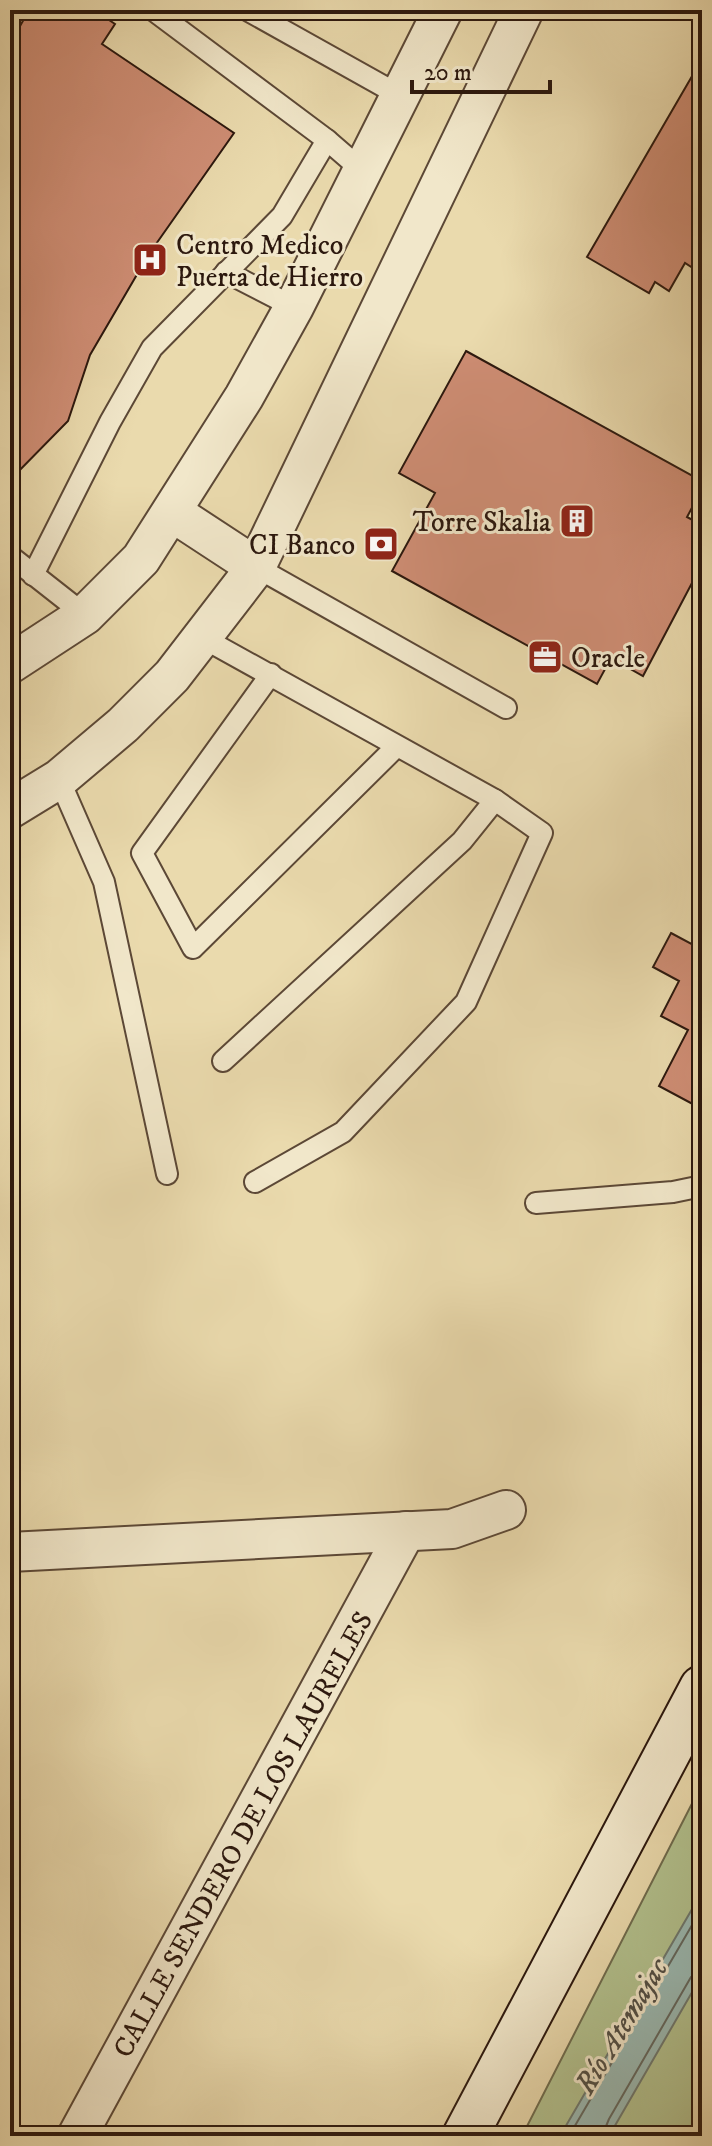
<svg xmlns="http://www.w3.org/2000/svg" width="712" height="2146" viewBox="0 0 712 2146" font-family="'IM FELL DW Pica',serif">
<rect width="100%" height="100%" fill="#eadaad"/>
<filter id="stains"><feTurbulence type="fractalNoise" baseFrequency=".0025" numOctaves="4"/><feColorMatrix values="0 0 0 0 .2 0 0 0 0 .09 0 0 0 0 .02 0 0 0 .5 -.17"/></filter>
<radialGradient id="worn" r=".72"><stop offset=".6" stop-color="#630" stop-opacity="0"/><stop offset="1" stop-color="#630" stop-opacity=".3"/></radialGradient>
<path fill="#b2c18e" stroke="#6f6c4e" stroke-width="2" d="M702,1784V2136H522Z"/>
<path fill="#9ab9b2" stroke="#6e7970" stroke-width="2" d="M702,1892V1975L609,2136H560Z"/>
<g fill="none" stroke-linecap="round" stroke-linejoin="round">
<g stroke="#636860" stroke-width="2">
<path d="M569,2136L702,1908"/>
<path d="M602,2136L609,2119L691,1977L702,1973"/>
</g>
</g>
<g fill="#ce8d74" stroke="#2c180e" stroke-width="2">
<path d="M29,10H94L115,24L102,44L234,133L149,254L90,355L68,421L10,480V44Z"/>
<path d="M702,59V274L685,263L669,291L655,282L649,293L587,257Z"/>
<path d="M466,351L702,481V489L687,517L702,525V564L643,676L611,658L597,684L392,571L435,493L399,473Z"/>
<path d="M671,933L697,947L702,938V1109L659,1086L688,1030L661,1016L679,981L653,967Z"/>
</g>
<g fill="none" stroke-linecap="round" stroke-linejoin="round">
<defs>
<g id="lane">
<path d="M153,10L327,140L364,172"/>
<path d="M247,10L399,95"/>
<path d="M226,272L294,307"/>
<path d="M10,556L85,615"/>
<path d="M256,567L506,708"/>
<path d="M33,575L110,422L152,348L282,216L327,140"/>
<path d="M203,638L495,800L542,833L466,1002L343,1132L255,1182"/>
<path d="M271,674L142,853L193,948L396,747"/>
<path d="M59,779L104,882L167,1174"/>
<path d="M223,1061L462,841L495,800"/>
<path d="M536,1203L673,1192L702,1186"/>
</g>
<g id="street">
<path d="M172,512L256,567"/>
<path d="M10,664L85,615L141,559L244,397L294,307L443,10"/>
<path d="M10,809L59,779L123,725L172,676L256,567L524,10"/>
<path d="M10,1552L452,1529L506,1510"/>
<path d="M77,2136L406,1531"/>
</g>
<path id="secondary" d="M465,2136L702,1688"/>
</defs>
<use href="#lane" stroke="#5c4836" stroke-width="24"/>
<use href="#street" stroke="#5c4836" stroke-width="42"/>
<use href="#secondary" stroke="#2c180e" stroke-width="48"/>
<use href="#lane" stroke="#f1e7ca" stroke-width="20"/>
<use href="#street" stroke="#f1e7ca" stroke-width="38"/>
<use href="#secondary" stroke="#f1e7ca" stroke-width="44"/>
</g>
<defs>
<symbol id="hospital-square" viewBox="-11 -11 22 22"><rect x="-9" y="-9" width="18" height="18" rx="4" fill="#8f2418" stroke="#f1e7ca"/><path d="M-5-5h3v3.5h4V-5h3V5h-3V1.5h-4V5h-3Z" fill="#fff"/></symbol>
<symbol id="building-square" viewBox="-11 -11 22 22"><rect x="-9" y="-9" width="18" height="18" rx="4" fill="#8f2418" stroke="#f1e7ca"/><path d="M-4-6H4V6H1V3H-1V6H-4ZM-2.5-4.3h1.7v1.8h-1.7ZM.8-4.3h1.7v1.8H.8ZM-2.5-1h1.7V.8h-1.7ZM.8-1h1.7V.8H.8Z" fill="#fff"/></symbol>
<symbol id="bank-square" viewBox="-11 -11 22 22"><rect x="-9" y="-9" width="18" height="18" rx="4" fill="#8f2418" stroke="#f1e7ca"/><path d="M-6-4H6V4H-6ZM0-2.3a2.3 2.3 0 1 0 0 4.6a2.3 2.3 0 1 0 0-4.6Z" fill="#fff"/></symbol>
<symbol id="office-square" viewBox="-11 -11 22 22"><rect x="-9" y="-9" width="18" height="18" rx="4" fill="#8f2418" stroke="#f1e7ca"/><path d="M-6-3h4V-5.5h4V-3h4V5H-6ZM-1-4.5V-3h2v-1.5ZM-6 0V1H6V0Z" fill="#fff"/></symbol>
</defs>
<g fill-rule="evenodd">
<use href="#hospital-square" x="130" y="240" width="40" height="40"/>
<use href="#building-square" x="557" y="501" width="40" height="40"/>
<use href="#bank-square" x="361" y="524" width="40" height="40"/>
<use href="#office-square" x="525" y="637" width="40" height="40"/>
</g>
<g text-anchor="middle" stroke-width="6" stroke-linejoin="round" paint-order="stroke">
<g font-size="28" fill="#2c180e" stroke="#f1e7ca" text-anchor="start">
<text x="176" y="254">Centro Medico<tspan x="176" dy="32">Puerta de Hierro</tspan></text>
<text x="551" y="531" text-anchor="end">Torre Skalia</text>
<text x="355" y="554" text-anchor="end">CI Banco</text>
<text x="571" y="667">Oracle</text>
</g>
<g font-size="28" fill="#2c180e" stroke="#f1e7ca">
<text transform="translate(242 1834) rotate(-61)" y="10">CALLE SENDERO DE LOS LAURELES</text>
</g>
<g font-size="30" font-style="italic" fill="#525047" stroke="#f1e7ca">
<text transform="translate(621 2026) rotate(-59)" y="10">Río Atemajac</text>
</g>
</g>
<rect width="712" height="2146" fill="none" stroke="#eadaad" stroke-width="40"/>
<rect x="12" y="12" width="688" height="2122" fill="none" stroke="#2c180e" stroke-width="4"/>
<rect x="20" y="20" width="672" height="2106" fill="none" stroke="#2c180e" stroke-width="2"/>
<path d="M412 80v12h138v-12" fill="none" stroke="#2c180e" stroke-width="4"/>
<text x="424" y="80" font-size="24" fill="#2c180e" stroke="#f1e7ca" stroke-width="6" paint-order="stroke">20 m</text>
<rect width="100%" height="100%" filter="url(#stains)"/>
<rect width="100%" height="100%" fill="url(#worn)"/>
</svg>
